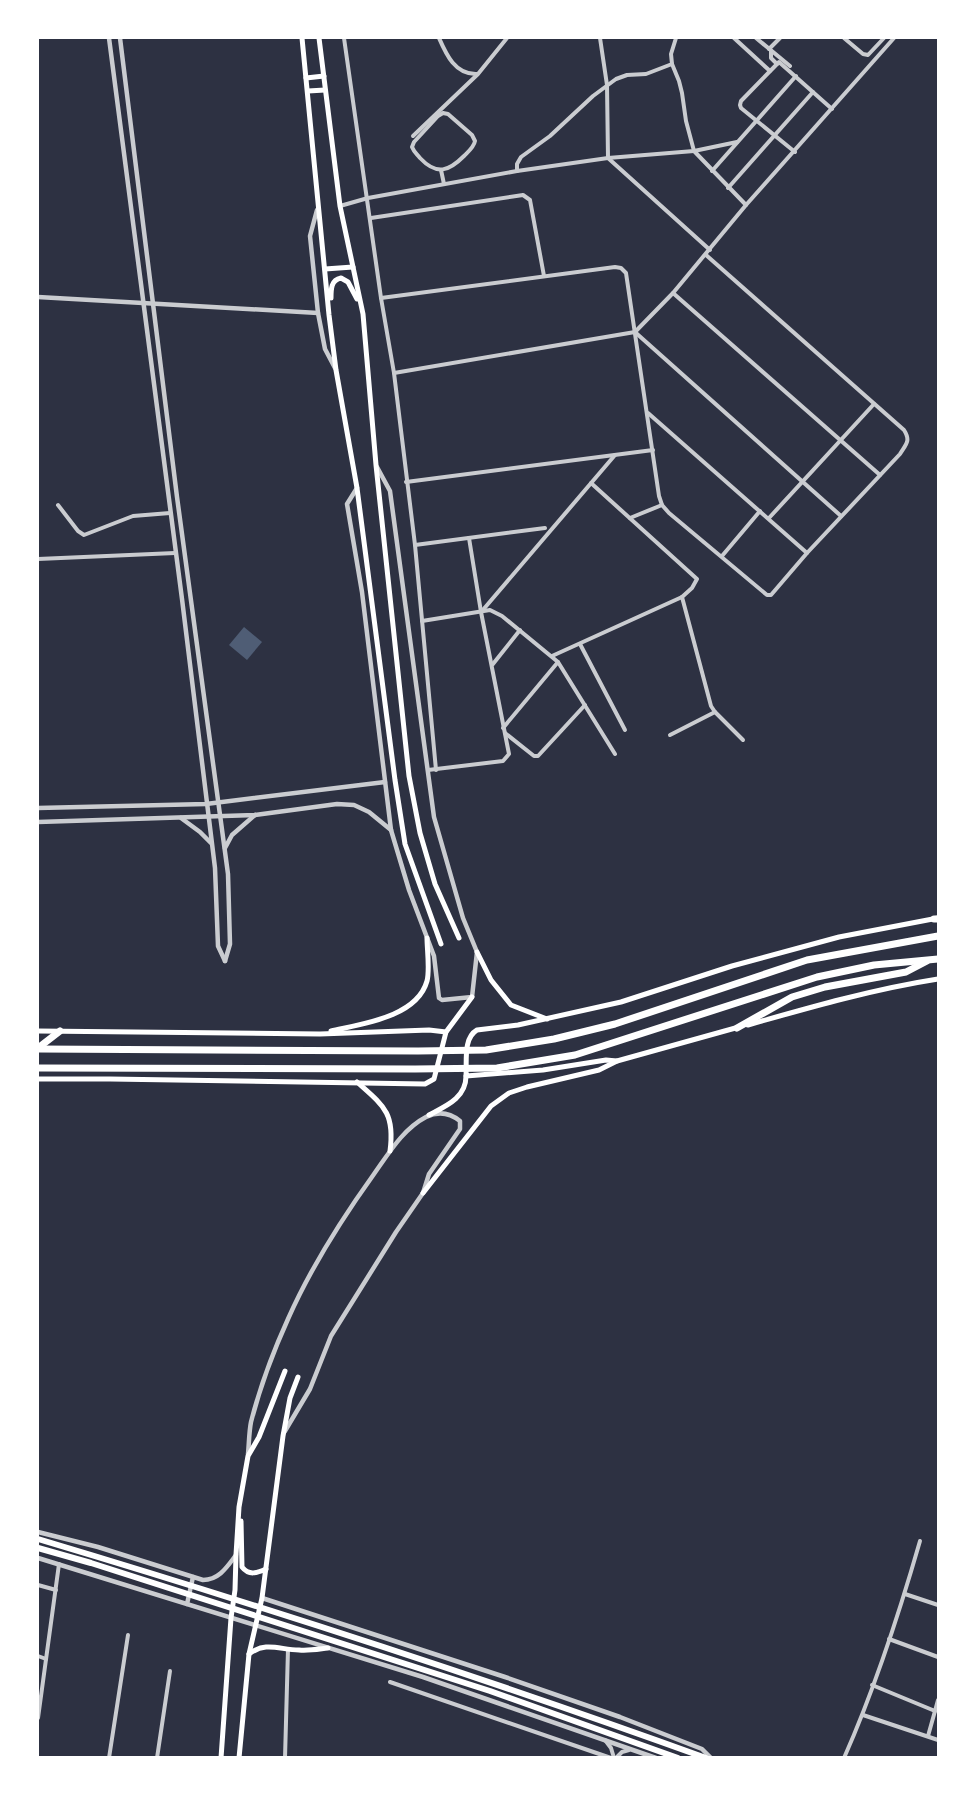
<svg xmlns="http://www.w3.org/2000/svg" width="976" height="1795" viewBox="0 0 976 1795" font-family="'Times New Roman',serif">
<rect width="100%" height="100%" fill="#2d3142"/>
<path fill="#4f5d75" d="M244,627L262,642L247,660L229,645Z"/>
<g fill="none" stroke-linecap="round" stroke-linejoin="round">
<g stroke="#caccd0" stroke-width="4">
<path d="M344,38L381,298L394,373L415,545L436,770"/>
<path d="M439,38C446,54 455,75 477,74"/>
<path d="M600,38L607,85L608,158L710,250"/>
<path d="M734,38L770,71"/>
<path d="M756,38L790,66"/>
<path d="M844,38L863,54L868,55L884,38"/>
<path d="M769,49L780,38"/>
<path d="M771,51V58L777,64"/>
<path d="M672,64L679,81L682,93L686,121L694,151L746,205"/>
<path d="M443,113L448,114L472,135L475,141C474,147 469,151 464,156C449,171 437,176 420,158C417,154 414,152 412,147L414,142L438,116Z"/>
<path d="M413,136L478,74L507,38"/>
<path d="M795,152L741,108L740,105L741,101L779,62L832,109"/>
<path d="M441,170L444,184"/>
<path d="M517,171V164L521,157L550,136L593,96L616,79L627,75L646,74L672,64L671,54L676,38"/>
<path d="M712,171L796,76"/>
<path d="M728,188L813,92"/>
<path d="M340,206L368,198L517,171L608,158L694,151L737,142"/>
<path d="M371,218L523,195L530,200L544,276"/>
<path d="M673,293L880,475"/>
<path d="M381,298L615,267L621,268L626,273L659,496L662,505L669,513L767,595H771L807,553L900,454C906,444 911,441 904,430L706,255"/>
<path d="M636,333L841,516"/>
<path d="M394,373L635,332L673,293L746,205L894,38"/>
<path d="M648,413L807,553"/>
<path d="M406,482L653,450"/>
<path d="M58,505L78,531L84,535L133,516L170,513"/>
<path d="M630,518L662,505"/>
<path d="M769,518L874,404"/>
<path d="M415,545L545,528"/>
<path d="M722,556L760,511"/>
<path d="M38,559L175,553"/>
<path d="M682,597L711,706L715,712L743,740"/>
<path d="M482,611L615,455"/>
<path d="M422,621L490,610L502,616L558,662L615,754"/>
<path d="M580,644L625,730"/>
<path d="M552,656L682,597L692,588L697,579L591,483"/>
<path d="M493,664L520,630"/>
<path d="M503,728L558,662"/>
<path d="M505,733L534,756H538L585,705"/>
<path d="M670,735L715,712"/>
<path d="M428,770L503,761L509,754L481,612L469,538"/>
<path d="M38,1585L56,1590"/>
<path d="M905,1594L938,1605"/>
<path d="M889,1639L938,1657"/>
<path d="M38,1656L46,1659"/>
<path d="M390,1682L611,1758"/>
<path d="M872,1685L935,1711L938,1700"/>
<path d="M863,1715L938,1740"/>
<path d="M38,1718L59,1564"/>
<path d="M928,1736L935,1711"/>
<path d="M605,1740L611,1748L614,1758"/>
<path d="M109,1758L128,1635"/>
<path d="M157,1758L170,1671"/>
<path d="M285,1758L288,1649"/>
<path d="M616,1758L622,1752L629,1750"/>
<path d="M844,1758C875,1688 899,1614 920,1541"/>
</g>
<g stroke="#caccd0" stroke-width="4.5">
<path d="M109,38L182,599L215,868L218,946L225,961"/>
<path d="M120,38L177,497L228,874L230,944L225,961"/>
<path d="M317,210L310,236L318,313L325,349L335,368"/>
<path d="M38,297L318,313"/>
<path d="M357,488L347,504L362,592L391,830L409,890L434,956L439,998L442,1000L472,997L477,952L463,918L434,817L390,491L377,467"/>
<path d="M38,808L206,804L385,782"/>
<path d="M181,818L200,832L211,843"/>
<path d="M38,822L255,815L337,804L354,805L369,812L391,830"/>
<path d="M225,848L232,835L255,815"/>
<path d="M248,1454C249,1444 249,1432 251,1422C260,1387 273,1352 288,1319C311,1267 341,1220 374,1174C389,1153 403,1129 426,1117C438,1111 450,1113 460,1121V1129L429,1174L423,1193L396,1232L331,1336L310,1389L285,1431"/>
<path d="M38,1532L98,1547L203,1580C219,1580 227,1567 236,1555"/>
<path d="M38,1558L423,1677L656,1758"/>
<path d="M262,1598L505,1677L620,1717L702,1749L711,1758"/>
<path d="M187,1604L193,1577"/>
</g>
<g stroke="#fff" stroke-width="5">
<path d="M302,38L329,315L336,370L357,488L395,780L405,844L441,944"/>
<path d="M319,38L340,206L363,314L376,465L409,776L420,833L435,884L459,938"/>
<path d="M306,78L324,76"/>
<path d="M308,91L325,90"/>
<path d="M325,269L353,267"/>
<path d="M331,298C331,289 331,280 341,278L348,282L357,299"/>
<path d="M477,952L491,980L511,1005L547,1019"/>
<path d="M748,1025C811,1007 874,989 938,979"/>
<path d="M38,1031L320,1034L429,1030L446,1032"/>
<path d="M331,1031C362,1024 417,1017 427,981C430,970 427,949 427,938"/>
<path d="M617,1061L606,1060L543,1070L466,1076C467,1061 463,1038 477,1030L518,1025L621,1002L732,966L839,937L938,918"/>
<path d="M38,1079H110L425,1084L434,1079L446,1032L472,997"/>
<path d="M357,1082C384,1106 395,1113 390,1151"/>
<path d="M429,1115C446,1106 466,1098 466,1076"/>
<path d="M423,1193L491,1106L509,1093L527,1087L599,1070L617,1061L739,1027"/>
<path d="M241,1521L242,1567C249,1576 257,1573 266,1569"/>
<path d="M249,1654C266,1641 280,1650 299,1650C309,1651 319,1649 328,1648"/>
<path d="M221,1758L231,1618L235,1590L236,1555L239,1507L248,1456L259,1437L285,1371"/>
<path d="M239,1758L249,1654L262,1598L283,1436L290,1398L298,1377"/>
</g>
<g stroke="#fff" stroke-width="6">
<path d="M38,1539C262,1606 485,1678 706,1758"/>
<path d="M38,1548L91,1563L490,1691L678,1758"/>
</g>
<g stroke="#fff" stroke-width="7">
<path d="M934,919H938"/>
<path d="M737,1028L792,997L825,987L906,972L927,961"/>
<path d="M38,1048L60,1031"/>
<path d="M38,1049L418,1051L486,1050L554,1039L615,1024L807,960L938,936"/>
<path d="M38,1068L415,1069L497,1068L575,1055L817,977L874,965L938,959"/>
</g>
</g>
<rect width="976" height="1795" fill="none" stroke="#ffffff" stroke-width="78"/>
</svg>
